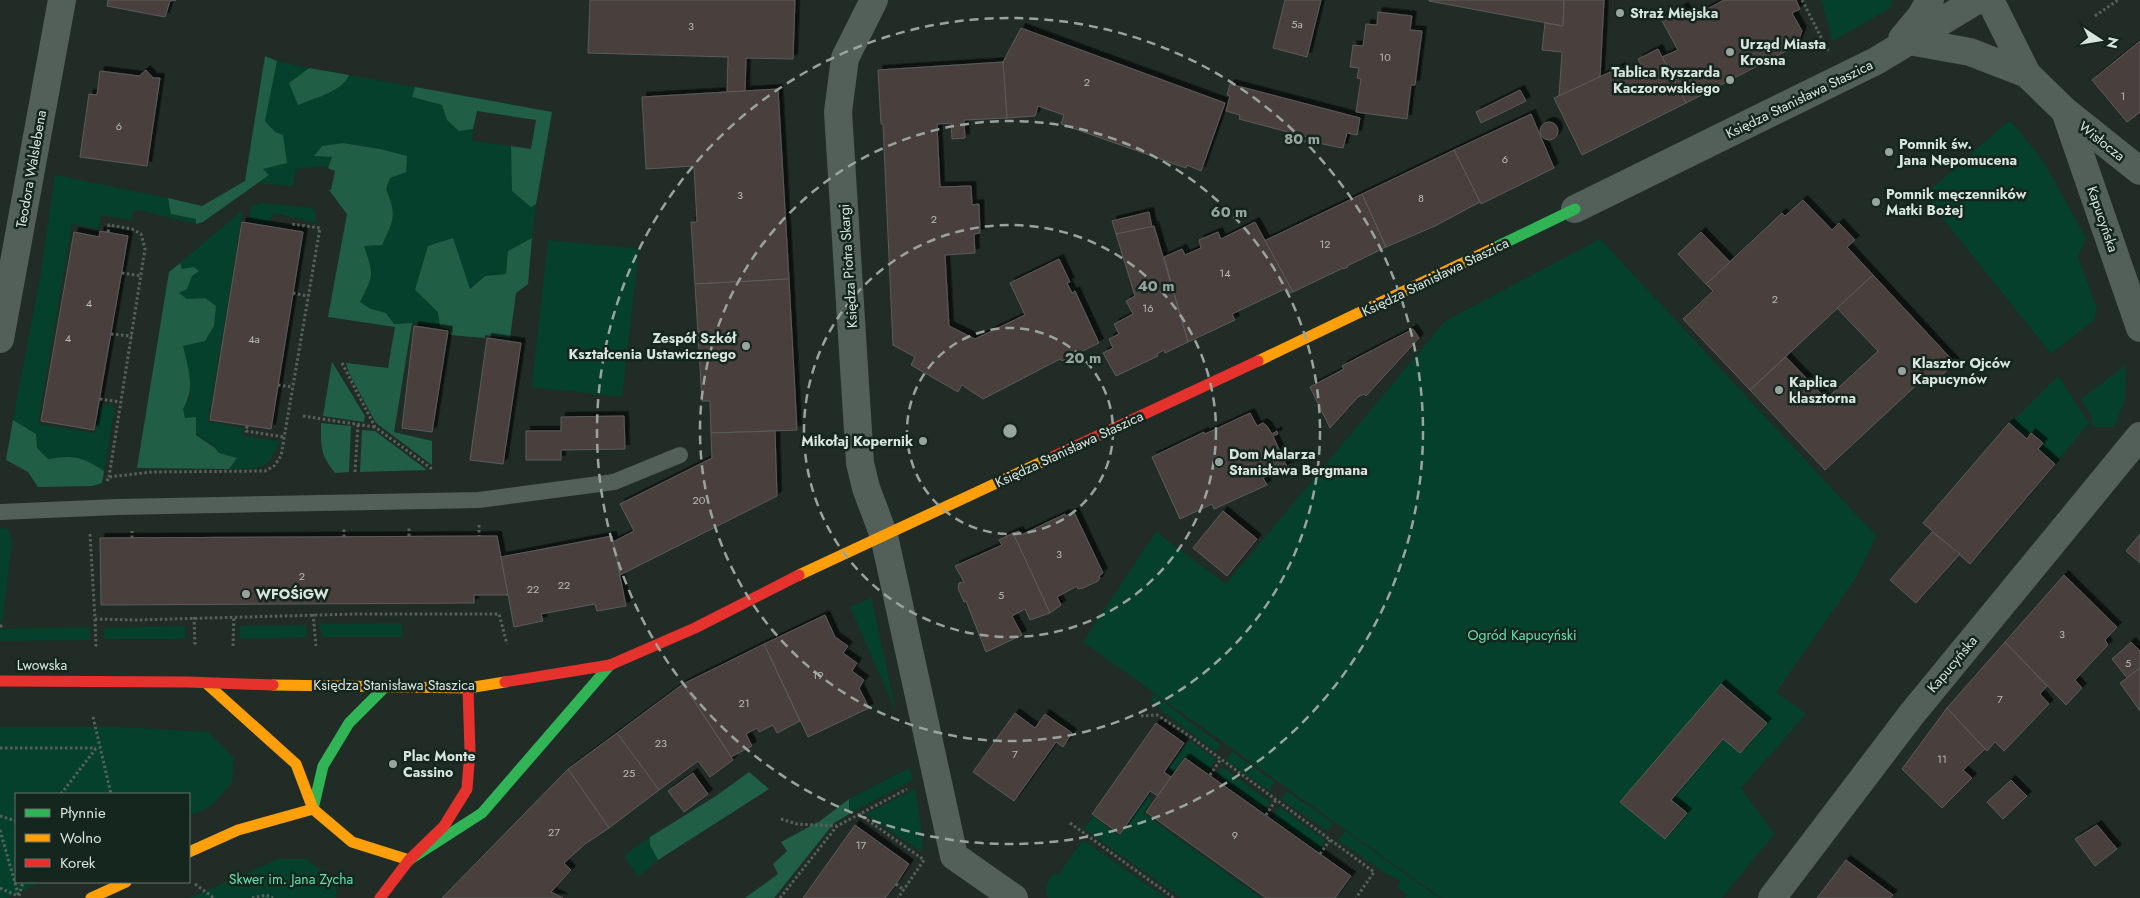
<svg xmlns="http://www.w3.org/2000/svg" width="2140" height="898" viewBox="0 0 2140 898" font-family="Jost,sans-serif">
<defs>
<filter id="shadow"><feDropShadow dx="4.5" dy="-4.5" stdDeviation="0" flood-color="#0009"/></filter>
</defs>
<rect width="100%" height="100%" fill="#212c27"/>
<g fill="#04402c">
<path d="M1821,0H1891L1892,7L1833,41Z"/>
<path d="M277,61L309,68L289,83L348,78L349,75L415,87L412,97L442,105L447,120L459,131L473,129L472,141L511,146L512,191L531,206L536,204L532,238L508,251L506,274L485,276L469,289L453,238L415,290L438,312L440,327L416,323L394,324L386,313L371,309L360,302C374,274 374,275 364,246L382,245C393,220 396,215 386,189L390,178L407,156L380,149L343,143L323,146L314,156H332L328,168L324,166L296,169L293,186L258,183L269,175L262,169L275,132L265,121Z"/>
<path d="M2010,120L2043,161L2086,238L2078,257L2097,309L2094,320L2051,354L1924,195Z"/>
<path d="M55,175L168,198L171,214L197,219L196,224L134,209L131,220L101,215L99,229L72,224L38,424L95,433L100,404L115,407L104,471C81,456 74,455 48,459L37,448L36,434L13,420L42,266Z"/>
<path d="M262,203L312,208L315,211L316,223L273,213L270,224L250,220L251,206Z"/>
<path d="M243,210L208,422L243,428L242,436L280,441C266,473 261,468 229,469L237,458L219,453C207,435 189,439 183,409L190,398L183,345L205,298L187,299L179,293L187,289L192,276L182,269L180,263Z"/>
<path d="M1600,239L1876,536L1856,578L1776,692L1806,714L1741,788L1774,834L1722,898H1441L1083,642L1156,532L1226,584L1445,321Z"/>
<path d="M548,240L639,249L622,397L532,387Z"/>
<path d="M2126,365L2125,400L2114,427H2096L2091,424L2092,417L2081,399Z"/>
<path d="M2058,376L2089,423L2055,464L2038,449L2043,443L2032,433L2027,439L2010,424Z"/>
<path d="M0,528L8,529L12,542L2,623H0Z"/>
<path d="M872,598L873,605L896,712L850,607Z"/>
<path d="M401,623L403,637H323L320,629V624Z"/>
<path d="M306,625L307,637L244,639L239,637L240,626Z"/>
<path d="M185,626L186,638L180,639H104V628Z"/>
<path d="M90,627V640L0,641V629Z"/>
<path d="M1154,695L1221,745L1216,752L1162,711V709L1150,700Z"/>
<path d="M0,727H117L208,732L234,758L232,783L210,807L189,816V794H16V882H42L7,898H0Z"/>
<path d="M1190,740L1216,760L1208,771L1185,756L1172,773L1168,770Z"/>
<path d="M1232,752L1275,782L1269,791L1226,760Z"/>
<path d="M1222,767L1270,802L1263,811L1216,775Z"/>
<path d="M909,768L913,780L851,813L849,810V799Z"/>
<path d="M915,789L923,840L921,852L866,814Z"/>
<path d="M1287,791L1333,823L1327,831L1281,799Z"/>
<path d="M1148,796L1152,799L1143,813L1261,898H1181L1084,829L1093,816L1119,836Z"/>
<path d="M1279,807L1325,840L1319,850L1272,817Z"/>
<path d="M1345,831L1439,898H1405L1407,895L1397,888L1400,881L1391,875L1389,876L1338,840Z"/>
<path d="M650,837V845L658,860L638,877L625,858L626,854Z"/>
<path d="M1083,840L1166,898H1048C1043,888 1048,881 1054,873L1058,875Z"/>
<path d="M278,859H306L337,883L336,898H190Z"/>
</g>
<g fill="#205f46">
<path d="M265,56L277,61L265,121L275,132L283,135L287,163L263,169L269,175L203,222L196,224V219L171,214L168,198L202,206L245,181Z"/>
<path d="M309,68L349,75C342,92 314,98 298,105L289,83Z"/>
<path d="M415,87L552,112L536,204L531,207L512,191L511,146L531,149L536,120L477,111L473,129L459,131L447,120L442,105L412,97Z"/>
<path d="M343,143L380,149L407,156L406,172L390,178L386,189C397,216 394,219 382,245L364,246C374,276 374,274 360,302L371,309L386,313L394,324L412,323L394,432L432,441V465L376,423L349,373L346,363L388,368L395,327L328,317L347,214L329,190H331L335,171L328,168L332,157L314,156L322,146Z"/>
<path d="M453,238L470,289L485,276L506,274L508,251L532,238L528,284L516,293L510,338L485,335V338L450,335V330L440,327L438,312L415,290L428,246Z"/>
<path d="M180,263L182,269L194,267L199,271L192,276L187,289L179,293L187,299L205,298L216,306L214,326L205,341L183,346C188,369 196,388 183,409L185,418L196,417V435L215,448L219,453L237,458L229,469L137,468L169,272Z"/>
<path d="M332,362L365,416L364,422L323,416Z"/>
<path d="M13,420L36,434L37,448L48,459C74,455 81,456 104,471L102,483L92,486L38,487L28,472L6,460Z"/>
<path d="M321,423L351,426L349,472L335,473C320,454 321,447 321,423Z"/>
<path d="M362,430L375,431L427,470L360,472Z"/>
<path d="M749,772L769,789L658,860L650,845V837L716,796Z"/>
<path d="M849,799V810L851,813L834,823L774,898H745L778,874L773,864L787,851L781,842L820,821Z"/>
</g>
<g fill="#493f3e" stroke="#5b5c5a" filter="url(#shadow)">
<path d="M108,0H176L170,1L165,17L107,6Z"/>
<path d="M590,0H795L793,59L746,58L745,91L727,92L728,57L588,53Z"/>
<path d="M1285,0H1321L1307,57L1273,48Z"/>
<path d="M1564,0L1563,26L1429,1V0Z"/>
<path d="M1564,0H1604L1600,77L1559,96L1562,52L1542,50L1545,23L1563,26Z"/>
<path d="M1724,0H1796L1800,9L1792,13L1802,31L1797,44L1792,48L1686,103L1662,57L1678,50L1661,19L1684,7L1690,18Z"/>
<path d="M1378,12L1412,16L1410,30L1422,31L1415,85H1411L1407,119L1356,112L1361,79L1357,78L1359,68L1350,67L1353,45L1363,46L1366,24L1377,25Z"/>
<path d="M1021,28L1225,103L1201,171L1187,165L1186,168L1061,124L1064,115L1038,106L1035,116L1007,118L1003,62Z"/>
<path d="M2140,41V112L2127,122L2092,80Z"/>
<path d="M1658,49L1686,103L1582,155L1554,98L1621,67L1625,75L1642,67L1638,59Z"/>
<path d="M1003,62L1007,118L964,120L965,138L952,139L951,123L937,124L940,187L971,186L972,205L979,204L980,233L974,234L975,253L945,255L949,326L975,339L1025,315L1010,283L1059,259L1070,282L1067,283L1072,293L1075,291L1099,343L1062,361L1060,359L983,399L962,385L958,392L911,365L915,357L893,345L883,124H881L878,70Z"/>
<path d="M146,70L153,78H160L147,166L80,157L89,94L97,95L100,71L139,76Z"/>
<path d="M1230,84L1360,118L1357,135L1347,133L1343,148L1318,143V140L1239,119L1240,115L1226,111L1230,96L1227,95Z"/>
<path d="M778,89L789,279L695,284L691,222H697L694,166L646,169L642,97Z"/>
<path d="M1520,90L1526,101L1481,123L1476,112Z"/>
<path d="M1531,114L1554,168L1481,204L1454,150Z"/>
<circle cx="1549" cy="131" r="9"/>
<path d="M1454,150L1480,202L1435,226L1386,247L1362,194Z"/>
<path d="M1362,194L1386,247L1347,266L1348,267L1343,269V268L1293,292L1264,241Z"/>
<path d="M1803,200L1832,230L1839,223L1855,240L1847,247L1873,275L1750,390L1683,319L1713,291L1706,284L1782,213L1785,216Z"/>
<path d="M1149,212L1152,227L1116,234L1112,221Z"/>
<path d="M242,222L303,232L271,429L210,420Z"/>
<path d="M1255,222L1293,292L1290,293L1287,288L1232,314L1235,320L1188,342L1164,257L1182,249L1185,255L1201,248L1199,240L1218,232L1221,239Z"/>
<path d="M1154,226L1188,342L1165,353L1164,350L1157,354L1158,356L1116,376L1103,353L1113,348L1109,339L1119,334L1114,324L1133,314L1126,301L1135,296L1116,234Z"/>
<path d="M100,231L128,236L94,430L41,421L74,232L99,237Z"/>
<path d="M1701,232L1730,262L1706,284L1678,254Z"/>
<path d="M1873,275L1955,363L1930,386L1923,379L1825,470L1750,390L1786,357L1826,399L1878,351L1837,308Z"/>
<path d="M789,279L797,430L711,433L710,401H702L695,284Z"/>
<path d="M414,326L448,331L432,432L402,428Z"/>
<path d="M1413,329L1419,338L1366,396L1364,394L1358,397L1330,428L1310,387L1344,369L1342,366Z"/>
<path d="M487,338L521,343L503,464L470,460Z"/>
<path d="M1250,413L1257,426L1263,423L1267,426L1272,434L1277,431L1278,434L1273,436L1287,467L1263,478L1267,485L1214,509L1212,504L1180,519L1152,457L1204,432L1205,434Z"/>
<path d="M624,416L625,449L561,450V460H526V431H561V417Z"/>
<path d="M2009,423L2027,439L2031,433L2043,443L2038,449L2055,464L1970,564L1923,523Z"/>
<path d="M775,431L777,496L620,575L613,542L634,531L620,504L712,458L711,433Z"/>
<path d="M1223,511L1257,539L1227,576L1193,548Z"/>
<path d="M1074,512L1103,573L1099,576L1100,578L1098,581L1083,588L1078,589L1077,586L1057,597L1061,605L1050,613L1013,533L1019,531L1021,535L1065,514L1066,516Z"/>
<path d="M1932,532L1960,554L1916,603L1890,580Z"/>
<path d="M1013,533L1050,613L1030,620L1025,609L1012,616L1022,635L986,652L966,601L964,602L958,588L959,583L964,582L955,566L1002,545L999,540Z"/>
<path d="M2140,534V563L2126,551Z"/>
<path d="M497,536L508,595H474V603L101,605L100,538Z"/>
<path d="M612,536L626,606L597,611L595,604L541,614L543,621L514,627L501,557Z"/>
<path d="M2064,575L2117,627L2105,640L2108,645L2075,680L2082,688L2066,705L2005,642Z"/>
<path d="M825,615L835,637L848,646L843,653L857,663L852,671L864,680L859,688L869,708L808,737L764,644Z"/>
<path d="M2005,642L2047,686L2040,694L2049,704L2004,751L1995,742L1987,751L1947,708Z"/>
<path d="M2131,642L2140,651V668L2127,678L2112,659Z"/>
<path d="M764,644L800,721L777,733L773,725L759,732L757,728L746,734L752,746L731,757L683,684Z"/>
<path d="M2140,668V711L2120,683Z"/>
<path d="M683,684L733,760L710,777L698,761L659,790L617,733Z"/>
<path d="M1721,684L1767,723L1740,753L1723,739L1671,800L1687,813L1665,839L1620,802Z"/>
<path d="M1947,708L1985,749L1963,770L1972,778L1942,808L1902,769Z"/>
<path d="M1015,713L1035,728L1045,714L1072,733L1063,747L1056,742L1014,801L973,772Z"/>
<path d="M1156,723L1184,743L1164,772L1171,777L1158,796L1150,791L1120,834L1092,814Z"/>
<path d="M617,733L659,790L609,828L568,769Z"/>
<path d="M1185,758L1351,876L1335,898H1266L1146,812Z"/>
<path d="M568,769L609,828L585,844L564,863L571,870L551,892L563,898H442Z"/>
<path d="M693,773L708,794L684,812L668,791Z"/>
<path d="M2011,780L2027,796L2003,819L1987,802Z"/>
<path d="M855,825L909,864L896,884L885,898H803Z"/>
<path d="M2097,825L2117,849L2095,866L2075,839Z"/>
<path d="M1846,860L1893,895L1890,898H1817Z"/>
</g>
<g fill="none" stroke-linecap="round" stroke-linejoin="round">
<g stroke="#57615c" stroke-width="3" stroke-dasharray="2.5 2.5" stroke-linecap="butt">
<path d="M1802,0L1828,51"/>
<path d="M2095,16L2118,0"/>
<path d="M108,232L109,225L132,229L141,234L145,249L109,477"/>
<path d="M122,273L142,276"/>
<path d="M293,293L308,296"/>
<path d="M111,334L132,336"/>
<path d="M342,363L375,427L432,469"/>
<path d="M278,385L293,387"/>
<path d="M100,399L120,402"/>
<path d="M303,416L375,427"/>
<path d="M247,426L246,431L284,437"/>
<path d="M355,472L358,424"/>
<path d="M107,481L109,477L152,472L265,471L274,466L281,456L320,228L292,224"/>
<path d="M479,525V536"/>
<path d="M90,534L95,619L136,620L355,614H499L507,644"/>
<path d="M409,536V528"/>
<path d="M344,537V528"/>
<path d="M132,538V531"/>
<path d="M313,614L316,646"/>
<path d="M194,617L195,646"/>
<path d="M95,619L96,647"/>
<path d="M0,626H3"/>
<path d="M233,646L234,616"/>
<path d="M1141,716L1157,715L1191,737L1374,872L1356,898"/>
<path d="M93,717L111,794"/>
<path d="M0,748H96"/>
<path d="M1210,775L1221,759"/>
<path d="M61,794L97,747"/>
<path d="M859,814L924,860L898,898"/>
<path d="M1266,815L1276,800"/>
<path d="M0,816L16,821"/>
<path d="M781,819L797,824L837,826"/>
<path d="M1070,823L1174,898"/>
<path d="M0,830L19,897"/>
<path d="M1320,854L1330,840"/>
<path d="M195,884L214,898"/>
<path d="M896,884L904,890"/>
<path d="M0,888L18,896"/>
<path d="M19,896L23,882"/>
<path d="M252,898L266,895L273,898"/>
<path d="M780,898L837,826L907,789"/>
</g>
<path stroke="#535f59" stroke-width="16" d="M0,512L117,507L479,500L614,482L680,455"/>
<g stroke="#535f59" stroke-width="28">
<path d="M874,0L845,58L838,112L860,463L866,488L884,536L954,856L1014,898"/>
<path d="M1990,0L2027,74L2065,111L2140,171"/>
<path d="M1902,39L1921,16L1930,0"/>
<path d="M1909,41L1970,52L2027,74"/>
<path d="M2065,111L2140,328"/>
<path d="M1575,209L1876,61L1977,0"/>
<path d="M0,339L62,0"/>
<path d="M1772,898L1911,715L2140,436"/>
</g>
<g stroke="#30b455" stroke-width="11">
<path d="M1494,248L1575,209"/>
<path d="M313,809L323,766L349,723L386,686"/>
<path d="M409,860L482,813L610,665"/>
</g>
<g stroke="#ff9f0a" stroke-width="11">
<path d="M1258,361L1494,248"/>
<path d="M799,575L1048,459"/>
<path d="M207,684L296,764L313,809L352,842L409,860"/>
<path d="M273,685L468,688L505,682"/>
<path d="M189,852L238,830L313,809"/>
<path d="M91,898L126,882"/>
</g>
<g stroke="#e5322d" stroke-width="11">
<path d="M1048,459L1258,361"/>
<path d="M0,681L188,682L273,685"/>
<path d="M505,682L610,665L695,628L799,575"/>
<path d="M380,898L409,860L444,826L467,789L470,751L468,688"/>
</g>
</g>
<g fill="none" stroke="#99a49e" stroke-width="2.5" stroke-dasharray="9 6">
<circle cx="1010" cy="431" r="103"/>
<circle cx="1010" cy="431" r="206"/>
<circle cx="1010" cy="431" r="310"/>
<circle cx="1010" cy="431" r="413"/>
</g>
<g fill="#99a49e" stroke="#14261e" stroke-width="2">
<circle cx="1620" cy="13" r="5"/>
<circle cx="1730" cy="52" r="5"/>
<circle cx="1730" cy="80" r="5"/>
<circle cx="1889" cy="152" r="5"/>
<circle cx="1876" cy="202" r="5"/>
<circle cx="746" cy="346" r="5"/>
<circle cx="1902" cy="371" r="5"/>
<circle cx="1779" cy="390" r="5"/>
<circle cx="923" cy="441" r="5"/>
<circle cx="1219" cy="462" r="5"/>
<circle cx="246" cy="594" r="5"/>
<circle cx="393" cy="764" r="5"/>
</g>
<g text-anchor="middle" stroke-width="5" stroke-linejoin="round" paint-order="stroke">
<g font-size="11" fill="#b5bbb6">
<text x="1297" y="28">5a</text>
<text x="691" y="30">3</text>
<text x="1385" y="61">10</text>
<text x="1087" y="86">2</text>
<text x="2123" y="100">1</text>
<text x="119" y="130">6</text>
<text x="1505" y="163">6</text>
<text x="740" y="199">3</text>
<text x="1421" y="202">8</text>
<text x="934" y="223">2</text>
<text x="1325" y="248">12</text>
<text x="1225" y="277">14</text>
<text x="1775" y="303">2</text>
<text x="89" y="307">4</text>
<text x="1148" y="312">16</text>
<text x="68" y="342">4</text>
<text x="254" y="343">4a</text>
<text x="699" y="504">20</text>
<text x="1059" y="558">3</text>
<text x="302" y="580">2</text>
<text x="564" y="589">22</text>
<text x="533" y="593">22</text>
<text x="1001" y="599">5</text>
<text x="2062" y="638">3</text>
<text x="2128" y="667">5</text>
<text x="818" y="679">19</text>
<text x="2000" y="703">7</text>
<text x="744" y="707">21</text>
<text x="661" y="747">23</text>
<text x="1015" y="758">7</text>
<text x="1942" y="763">11</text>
<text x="629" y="777">25</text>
<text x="554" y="836">27</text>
<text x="1235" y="839">9</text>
<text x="861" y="849">17</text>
</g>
<g font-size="14" font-weight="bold" fill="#d9e4de" stroke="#14261e" text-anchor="start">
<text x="1630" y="18">Straż Miejska</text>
<text x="1740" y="49">Urząd Miasta<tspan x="1740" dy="16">Krosna</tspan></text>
<text x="1720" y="77" text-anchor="end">Tablica Ryszarda<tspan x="1720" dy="16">Kaczorowskiego</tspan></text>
<text x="1899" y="149">Pomnik św.<tspan x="1899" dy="16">Jana Nepomucena</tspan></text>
<text x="1886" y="199">Pomnik męczenników<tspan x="1886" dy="16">Matki Bożej</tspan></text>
<text x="736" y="343" text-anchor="end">Zespół Szkół<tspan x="736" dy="16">Kształcenia Ustawicznego</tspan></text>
<text x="1912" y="368">Klasztor Ojców<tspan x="1912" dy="16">Kapucynów</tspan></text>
<text x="1789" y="387">Kaplica<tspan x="1789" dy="16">klasztorna</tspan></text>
<text x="913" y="446" text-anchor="end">Mikołaj Kopernik</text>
<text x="1229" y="459">Dom Malarza<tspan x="1229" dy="16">Stanisława Bergmana</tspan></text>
<text x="256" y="599">WFOŚiGW</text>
<text x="403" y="761">Plac Monte<tspan x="403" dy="16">Cassino</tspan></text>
</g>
<g font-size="14" fill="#d9e4de" stroke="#14261e">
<text transform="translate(1799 99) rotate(-26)" y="5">Księdza Stanisława Staszica</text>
<text transform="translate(2102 141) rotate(38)" y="5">Wisłocza</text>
<text transform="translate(31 169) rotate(-80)" y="5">Teodora Walslebena</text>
<text transform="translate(2103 219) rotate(71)" y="5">Kapucyńska</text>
<text transform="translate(848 266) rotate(-94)" y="5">Księdza Piotra Skargi</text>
<text transform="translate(1435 277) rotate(-26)" y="5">Księdza Stanisława Staszica</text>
<text transform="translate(1069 449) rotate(-25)" y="5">Księdza Stanisława Staszica</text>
<text transform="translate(1952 664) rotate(-50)" y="5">Kapucyńska</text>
<text x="42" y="670">Lwowska</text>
<text x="394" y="690">Księdza Stanisława Staszica</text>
</g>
<g font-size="14" fill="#66e2ae" stroke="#14261e">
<text x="1522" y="640">Ogród Kapucyński</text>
<text x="291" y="884">Skwer im. Jana Zycha</text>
</g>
</g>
<circle cx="1010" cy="431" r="8" fill="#99a49e" stroke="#14261e" stroke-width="2.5"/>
<g font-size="15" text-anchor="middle" font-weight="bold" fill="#99a49e" stroke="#14261e" stroke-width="5" stroke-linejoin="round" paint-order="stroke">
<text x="1302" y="144">80 m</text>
<text x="1229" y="217">60 m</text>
<text x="1156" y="291">40 m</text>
<text x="1083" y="363">20 m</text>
</g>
<rect x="15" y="793" width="175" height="90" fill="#14261e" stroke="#63726b"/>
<rect x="25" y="809" width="25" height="8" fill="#30b455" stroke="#63726b"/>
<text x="60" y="818" font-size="15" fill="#d9e4de">Płynnie</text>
<rect x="25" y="834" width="25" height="8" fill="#ff9f0a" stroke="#63726b"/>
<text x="60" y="843" font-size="15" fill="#d9e4de">Wolno</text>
<rect x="25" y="859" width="25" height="8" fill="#e5322d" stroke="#63726b"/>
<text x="60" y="868" font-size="15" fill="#d9e4de">Korek</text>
<g transform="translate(2100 40) rotate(102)" stroke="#14261e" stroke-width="4" paint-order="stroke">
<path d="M0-4L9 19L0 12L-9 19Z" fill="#d9e4de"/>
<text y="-8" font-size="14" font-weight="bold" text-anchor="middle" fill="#d9e4de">N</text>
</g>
</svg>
